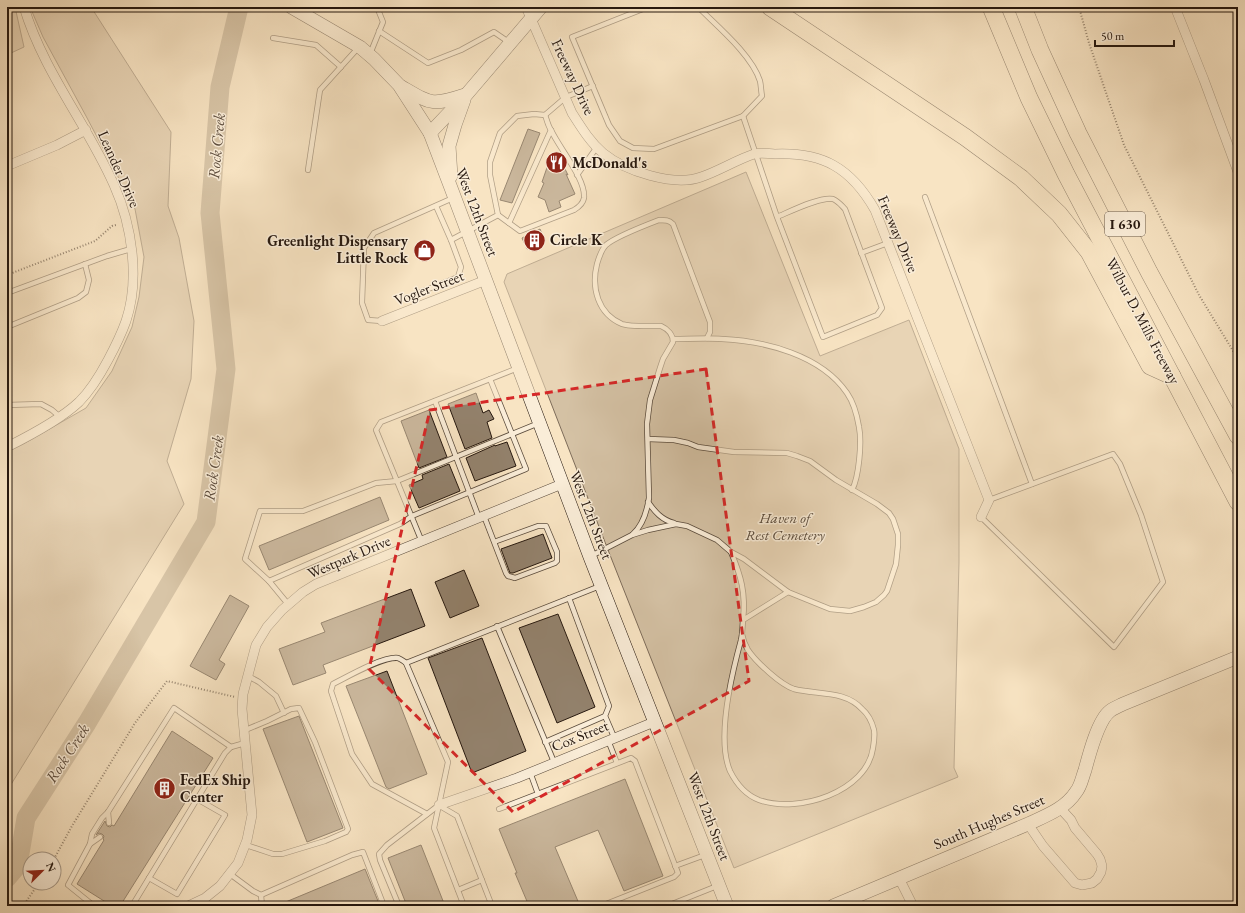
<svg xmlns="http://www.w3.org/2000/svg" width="1245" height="913" viewBox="0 0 1245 913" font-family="'EB Garamond',serif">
<rect width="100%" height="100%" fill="#f8e4c3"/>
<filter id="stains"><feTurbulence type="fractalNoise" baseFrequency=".005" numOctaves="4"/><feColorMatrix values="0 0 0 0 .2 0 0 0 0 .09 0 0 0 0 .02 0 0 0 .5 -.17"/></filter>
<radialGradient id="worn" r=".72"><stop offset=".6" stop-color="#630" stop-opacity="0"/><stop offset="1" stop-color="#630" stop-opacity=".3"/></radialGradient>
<g fill="#d4c1a4" stroke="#7d6c5a">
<path d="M7,7H15L24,47L11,53L7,47Z"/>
<path d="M30,7H91L171,132L168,206L179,238L194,321L191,379L167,461L184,504L7,791V452L25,443L86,408L112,371L132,327L139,297L144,257L135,209L86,116L43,37Z"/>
<path d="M746,172L820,356L909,320L959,449V562L954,768L958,777L734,868L610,555L504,282L507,274Z"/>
</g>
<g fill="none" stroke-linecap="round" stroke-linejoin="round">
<path stroke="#b19f86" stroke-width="19" d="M7,878L18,865L26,818L87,723L206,522L226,369L210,213L220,87L239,7"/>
</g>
<g fill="#93826d" stroke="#26180f">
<path d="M528,129L540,133L512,203L500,200Z"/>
<path d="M551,156L560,159L568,175L566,174L575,194L559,201L561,207L549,212L545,200L538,197L544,183L542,182Z"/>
<path d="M540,229L545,241L527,249L522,238Z"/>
<path d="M476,393L483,413L489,410L494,419L487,422L492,438L465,449L448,404Z"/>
<path d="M429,410L447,457L419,468L401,421Z"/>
<path d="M507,442L516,466L475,481L466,458L495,445V446Z"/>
<path d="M449,464L460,491L419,508L409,485L423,479L422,475Z"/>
<path d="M380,497L389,520L269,570L259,546Z"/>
<path d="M543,534L552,558L513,573H510L501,549Z"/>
<path d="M464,570L479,606L450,618L435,582Z"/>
<path d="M411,589L425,626L323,665L326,673L293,685L279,649L325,632L321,623Z"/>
<path d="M230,595L249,606L219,660L225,664L216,680L190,666Z"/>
<path d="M558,614L595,707L557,723L519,628Z"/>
<path d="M482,638L526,751L472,773L428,658Z"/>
<path d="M387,671L427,774L389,789L386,787L346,686Z"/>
<path d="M299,716L343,828L307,842L263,729Z"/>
<path d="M172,731L213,758L120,906H112L77,884L104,840L103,839L104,836L102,834L99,833L96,835L105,821L107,826L110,827L112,825L114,826Z"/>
<path d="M625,779L663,876L624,891L598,830L555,847L580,906H529L515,873H517L499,829Z"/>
<path d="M421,845L445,906H407L388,858Z"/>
<path d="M365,869L380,906H276Z"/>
</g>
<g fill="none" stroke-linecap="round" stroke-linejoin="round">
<defs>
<g id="lane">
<path d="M648,7L572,37L609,125L620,141L633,148L654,149L743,116L762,96C761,91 761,85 760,81C752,55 717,26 698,7"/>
<path d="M379,31L428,63L461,50L494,32L510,43"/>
<path d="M273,38L316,45L341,67"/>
<path d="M370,54L383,22L377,7"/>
<path d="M743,116L777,217L823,337L877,315L882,308L845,209C841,205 838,201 833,199C821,196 789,212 777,217"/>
<path d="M308,170L320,90L358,48"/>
<path d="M577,175L597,147"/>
<path d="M925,197L1032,484"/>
<path d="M436,206L451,240"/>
<path d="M498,215L520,231L574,210C579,207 583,204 584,198C586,179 559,148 551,130C548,126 547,120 545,115"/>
<path d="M509,223L551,130"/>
<path d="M861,253L888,243"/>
<path d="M7,293L107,256L131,249"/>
<path d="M416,294L458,277L461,267L451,240L498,215L490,175V162L500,133L517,116L534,114L545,115L566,97L593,86"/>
<path d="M382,321L368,320L362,303L364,248L374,233L453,198"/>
<path d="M7,327L78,298L86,292L89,280L85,264"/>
<path d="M673,339C689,339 706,338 722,339C765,341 821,355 847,393C854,403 857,415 859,427C862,442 859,477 852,490"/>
<path d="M435,401L479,518"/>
<path d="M7,405L41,404L52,410L60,417"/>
<path d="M648,502C655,512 662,520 674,523"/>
<path d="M484,516L506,573L508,576L515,578L555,563L557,561V552L546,526H538L494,542"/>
<path d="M981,517L1114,647L1163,582L1141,515L1120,464L1113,454L989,500"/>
<path d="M633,534C643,525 647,511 649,498L647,424L650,400L660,368L663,359L673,342C673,335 668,329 661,326C651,326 630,327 622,324C598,314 591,288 597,264C599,257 601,250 606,245C615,237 646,225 659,220C665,220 669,220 673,224L710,322V332L707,338"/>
<path d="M422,542L376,430L381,422L518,368"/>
<path d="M731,552C741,576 746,593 743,620"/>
<path d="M591,556L632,535L648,530L676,524L687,526L717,540L731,552L744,559L788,592L830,609L850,611L864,607L876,602L884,595L887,591L896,564L898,545V534L893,519L889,513L877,504L836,480L810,461L797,456L787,453L734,452L698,447L688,443L674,440L648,439"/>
<path d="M269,581L245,559L260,511H303L376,483L397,481L539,423"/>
<path d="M569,598L609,706L605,716L614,737"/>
<path d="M288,604L269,581L400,524L412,516L526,469L490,379"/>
<path d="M497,626L554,762"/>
<path d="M742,634C743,640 745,645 748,650C756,662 781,685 794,689C817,695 845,690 862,709C868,714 872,722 874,730C875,735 874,742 873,748C867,792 798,814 759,800C746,795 736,783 730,771C716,738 732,673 741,640Z"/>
<path d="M742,634L743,620L788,592"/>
<path d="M406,663C404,661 400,659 398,658C383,656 347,677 333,684L331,691L352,754L372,784L427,814"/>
<path d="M248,676L259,682L276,696L284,713"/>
<path d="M243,731L267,721L291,709L299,708L315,742L348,829L346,832L325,841L282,854H273L246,845"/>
<path d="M608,740L617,763"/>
<path d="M545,742L605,716"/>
<path d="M530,772L538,794"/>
<path d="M440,806L457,816L492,906"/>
<path d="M499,809L631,758L635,761L678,873L674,877L601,906"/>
<path d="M108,812L109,823"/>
<path d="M90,844L100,837"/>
<path d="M675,866L705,855"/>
<path d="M230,874L253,891L261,895L352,855L363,852L384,906"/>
<path d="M149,878L177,894L225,815L197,799"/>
<path d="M458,890L482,880"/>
<path d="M261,895L262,906"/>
<path d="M94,906L68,885L90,844L92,834L102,818L108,812L174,708L231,747"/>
<path d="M132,906L225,753L231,747L245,743"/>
<path d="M399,906L380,860L379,854L387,845L439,805"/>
<path d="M464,906L434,828L448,762L406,663L600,586"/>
<path d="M667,906L717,886"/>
</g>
<g id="street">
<path d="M526,7L572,113C581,127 590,142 603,153C625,171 674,187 701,177C719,171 736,160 754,154C761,152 769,154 775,154C823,152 851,168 875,210L989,500L981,517"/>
<path d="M1175,7L1204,80L1238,172"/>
<path d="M7,166L57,145L86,130"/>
<path d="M382,321L486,280"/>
<path d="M7,447C29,436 61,419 79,402C91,390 100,375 108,360C115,347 121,335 126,321C140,279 132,225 114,185C87,124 43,71 24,7"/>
<path d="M439,805L517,778L654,722"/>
<path d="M1028,824L1043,846L1075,883L1082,885L1092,883L1097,879L1101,872L1102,866L1100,859L1097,854L1075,828L1071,820L1060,808"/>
<path d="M899,878L913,906"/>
<path d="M188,906L205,898L220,886L238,863L247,840L252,815L242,709L243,694L256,645L267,627L282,610L303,592L316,584L562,484"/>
</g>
<g id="secondary">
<path d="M291,7L360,47L374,59L399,85L430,133L451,188L590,557L727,906"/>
<path d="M402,87C431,104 432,106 465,95"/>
<path d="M430,133L466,95L541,7"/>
<path d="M451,176L449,146L455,125L464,100"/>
<path d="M833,906L1028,824C1045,816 1065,809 1076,792C1081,786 1082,778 1085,770C1089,755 1098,720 1110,711C1114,708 1119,706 1123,704L1238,657"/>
</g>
<g id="highway">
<path d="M770,7L965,137L1021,178L1059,214L1089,252L1150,366L1172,376"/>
<path d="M991,7L1029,98L1066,174L1238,502"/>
<path d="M1023,7L1040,50L1078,133L1149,272L1238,436"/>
</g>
</defs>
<use href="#lane" stroke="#5a4b3c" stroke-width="6"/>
<use href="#street" stroke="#5a4b3c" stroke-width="10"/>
<use href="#secondary" stroke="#26180f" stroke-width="14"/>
<use href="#highway" stroke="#26180f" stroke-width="18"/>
<g stroke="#26180f" stroke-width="2" stroke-dasharray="1 2" stroke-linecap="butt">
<path d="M1079,7L1089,43L1124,145L1199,295L1238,359"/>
<path d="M7,275L95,241L112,226L116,225"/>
<path d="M54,859L72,826L135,723L167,681L235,697"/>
<path d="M23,906L39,883"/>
</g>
<use href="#lane" stroke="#faedd8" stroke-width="4.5"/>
<use href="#street" stroke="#faedd8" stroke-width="9"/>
<use href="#secondary" stroke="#faedd8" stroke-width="13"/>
<use href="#highway" stroke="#f8e4c3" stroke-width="17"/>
</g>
<path d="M0 0H1245V913H0ZM706,369L749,681L513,812L369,669L430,410Z" fill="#f8e4c3" fill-opacity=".55" fill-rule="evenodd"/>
<path fill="none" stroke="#d62828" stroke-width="3" stroke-dasharray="8 5" stroke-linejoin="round" d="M706,369L749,681L513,812L369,669L430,410Z"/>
<defs>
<symbol id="restaurant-disc" viewBox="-11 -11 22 22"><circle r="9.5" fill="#8f2418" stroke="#faedd8"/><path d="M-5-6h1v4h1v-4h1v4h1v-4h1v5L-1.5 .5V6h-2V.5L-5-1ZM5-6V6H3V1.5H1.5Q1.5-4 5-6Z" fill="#fff"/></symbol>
<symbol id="building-disc" viewBox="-11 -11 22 22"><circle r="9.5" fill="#8f2418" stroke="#faedd8"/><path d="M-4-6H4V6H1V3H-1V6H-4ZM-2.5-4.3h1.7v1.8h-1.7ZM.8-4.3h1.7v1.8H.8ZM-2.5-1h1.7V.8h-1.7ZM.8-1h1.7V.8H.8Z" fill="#fff"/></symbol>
<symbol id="shop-disc" viewBox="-11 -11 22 22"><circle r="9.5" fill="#8f2418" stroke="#faedd8"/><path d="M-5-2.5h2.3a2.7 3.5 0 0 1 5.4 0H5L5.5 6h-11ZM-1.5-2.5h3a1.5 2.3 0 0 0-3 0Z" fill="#fff"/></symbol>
</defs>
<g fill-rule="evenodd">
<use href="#restaurant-disc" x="544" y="150" width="25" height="25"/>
<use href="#building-disc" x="522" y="228" width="25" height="25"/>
<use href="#shop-disc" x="412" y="238" width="25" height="25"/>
<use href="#building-disc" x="152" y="776" width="25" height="25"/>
</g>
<g text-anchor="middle" stroke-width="3" stroke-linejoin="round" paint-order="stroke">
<rect fill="#faedd8" stroke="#66584b" stroke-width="1" x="1105" y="212" width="40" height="24" rx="3"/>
<g font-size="14" font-weight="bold" fill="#26180f">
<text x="1125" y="229">I 630</text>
</g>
<g font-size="15" fill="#26180f" stroke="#faedd8">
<text transform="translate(573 77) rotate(65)" y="5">Freeway Drive</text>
<text transform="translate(119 169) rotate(66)" y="5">Leander Drive</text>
<text transform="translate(477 212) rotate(69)" y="5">West 12th Street</text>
<text transform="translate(898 234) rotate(67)" y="5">Freeway Drive</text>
<text transform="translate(429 288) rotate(-21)" y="5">Vogler Street</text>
<text transform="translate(1143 321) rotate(62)" y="5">Wilbur D. Mills Freeway</text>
<text transform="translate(591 515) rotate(69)" y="5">West 12th Street</text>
<text transform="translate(349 557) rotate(-23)" y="5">Westpark Drive</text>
<text transform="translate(580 736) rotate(-22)" y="5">Cox Street</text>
<text transform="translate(709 816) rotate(69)" y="5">West 12th Street</text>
<text transform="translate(989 822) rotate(-23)" y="5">South Hughes Street</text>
</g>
<g font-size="15" font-weight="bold" fill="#26180f" stroke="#faedd8" text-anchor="start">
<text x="572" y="168">McDonald's</text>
<text x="550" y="245">Circle K</text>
<text x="408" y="246" text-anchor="end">Greenlight Dispensary<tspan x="408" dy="17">Little Rock</tspan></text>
<text x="180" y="785">FedEx Ship<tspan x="180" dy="17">Center</tspan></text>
</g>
<g font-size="15" font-style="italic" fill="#5a4b3c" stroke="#faedd8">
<text x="785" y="523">Haven of<tspan x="785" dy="17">Rest Cemetery</tspan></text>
</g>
<g font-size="16" font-style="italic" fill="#5e4e3f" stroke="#faedd8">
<text transform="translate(216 146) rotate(-85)" y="6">Rock Creek</text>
<text transform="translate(213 468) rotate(-82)" y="6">Rock Creek</text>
<text transform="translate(67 753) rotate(-57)" y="6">Rock Creek</text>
</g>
</g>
<rect width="1245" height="913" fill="none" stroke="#f8e4c3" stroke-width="24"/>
<rect x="8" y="8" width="1229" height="897" fill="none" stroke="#26180f" stroke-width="2"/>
<rect x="12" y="12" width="1221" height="889" fill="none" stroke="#26180f"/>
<g transform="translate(42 871) rotate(66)"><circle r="19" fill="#faedd8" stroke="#a59888"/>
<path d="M0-3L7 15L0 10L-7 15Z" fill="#8f2418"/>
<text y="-6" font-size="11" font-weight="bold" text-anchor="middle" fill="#26180f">N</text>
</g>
<path d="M1095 40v6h79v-6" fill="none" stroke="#26180f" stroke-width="2"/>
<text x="1101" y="40" font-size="12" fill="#26180f" stroke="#faedd8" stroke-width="3" paint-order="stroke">50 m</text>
<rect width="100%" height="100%" filter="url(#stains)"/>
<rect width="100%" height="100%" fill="url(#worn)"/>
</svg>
